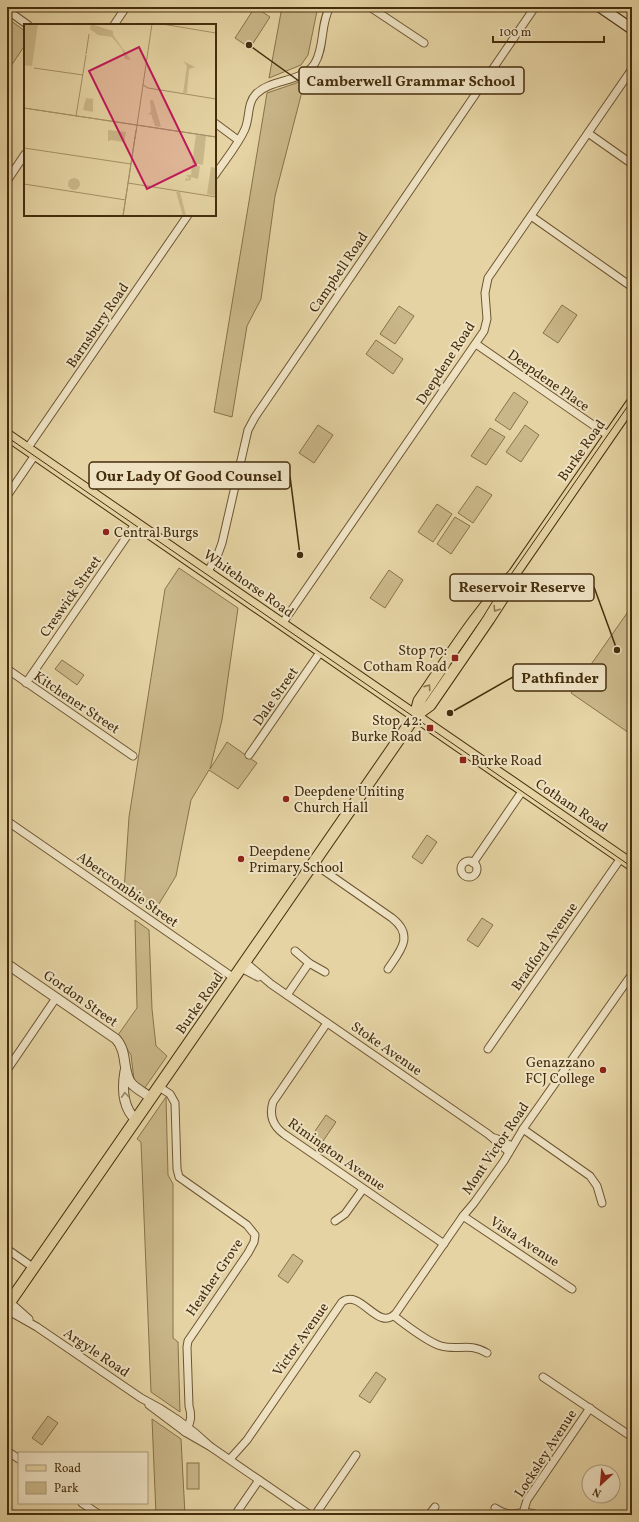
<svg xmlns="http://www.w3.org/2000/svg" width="639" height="1522" viewBox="0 0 639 1522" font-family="Vollkorn,serif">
<rect width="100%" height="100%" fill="#e5d3a3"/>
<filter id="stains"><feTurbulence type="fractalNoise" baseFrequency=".005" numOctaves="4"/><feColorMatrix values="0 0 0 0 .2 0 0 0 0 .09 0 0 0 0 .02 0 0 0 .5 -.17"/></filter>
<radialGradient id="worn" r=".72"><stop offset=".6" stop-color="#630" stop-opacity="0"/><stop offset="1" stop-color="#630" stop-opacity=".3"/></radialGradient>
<g fill="#cab789" stroke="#88724a">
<path d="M255,7L270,17L250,48L235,38Z"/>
<path d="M282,7H320L317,11L308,55L301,65L269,78Z"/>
<path d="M7,18L25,31V45L7,72Z"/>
<path d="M305,80L275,196L261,299L247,326L232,417L214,412L267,93Z"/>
<path d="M562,305L577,315L558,343L543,333Z"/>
<path d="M399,306L414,316L395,344L380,334Z"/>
<path d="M376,340L403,359L393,374L366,354Z"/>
<path d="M514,392L528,402L510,430L495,420Z"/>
<path d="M318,425L333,435L314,463L299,453Z"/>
<path d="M525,425L539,435L521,462L506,452Z"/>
<path d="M490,428L505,437L486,465L471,456Z"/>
<path d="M477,486L492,495L473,523L458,513Z"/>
<path d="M437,504L452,514L433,542L418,532Z"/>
<path d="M455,517L470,526L451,554L437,544Z"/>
<path d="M179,568L238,608L222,720L210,769L227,742L257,763L238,789L209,770L191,800L176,876L154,912L124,891L129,817L165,589Z"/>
<path d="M389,570L403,580L385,608L370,598Z"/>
<path d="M632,606V735L571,693Z"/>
<path d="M62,660L84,675L77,685L55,669Z"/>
<path d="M427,835L437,842L422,864L412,857Z"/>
<path d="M482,918L493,925L478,947L467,940Z"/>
<path d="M135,920L149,930L152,1009L156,1046L167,1056L144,1089L134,1080L131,1055L118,1035L137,1008Z"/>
<path d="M166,1097L168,1175L173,1184V1338L178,1342L180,1412L151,1392L141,1142L137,1139Z"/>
<path d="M326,1115L336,1122L321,1144L311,1137Z"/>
<path d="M293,1254L303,1261L288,1283L278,1276Z"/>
<path d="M376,1372L386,1379L370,1403L359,1396Z"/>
<path d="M48,1416L58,1423L42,1445L32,1438Z"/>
<path d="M152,1419L181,1439L185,1515H156Z"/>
<rect x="187" y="1463" width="12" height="26"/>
</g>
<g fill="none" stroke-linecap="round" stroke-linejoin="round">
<defs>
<g id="minor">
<path d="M370,7L424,43"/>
<path d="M7,10L28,25"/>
<path d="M114,25L126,7"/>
<path d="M215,123L238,140"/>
<path d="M588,133L632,164"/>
<path d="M215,175C225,160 238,145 245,129C250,117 247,103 256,94C272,78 303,83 315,63C325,46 320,24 330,7"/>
<path d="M7,181L25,154"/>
<path d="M531,216L632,287"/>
<path d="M476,344L609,436"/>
<path d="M27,449L188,215"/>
<path d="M7,496L35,455"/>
<path d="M207,573L218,554L222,543L248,430L255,417L535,7"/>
<path d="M282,624L484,331L487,319L485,293L488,278L632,69"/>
<path d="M7,669L133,756"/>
<path d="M26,683L136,523"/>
<path d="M249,755L321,651"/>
<path d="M7,821L234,978"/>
<circle cx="469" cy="869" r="8"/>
<path d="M313,863L392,918C415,936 400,951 388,969"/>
<path d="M473,863L523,790"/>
<path d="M295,951L309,963L325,972"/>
<path d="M245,962L271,984L488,1134L509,1152"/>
<path d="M241,968L258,977"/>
<path d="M287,995L309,963"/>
<path d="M327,1023L273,1102C269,1115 273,1126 284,1134L444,1244"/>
<path d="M488,1049L621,858"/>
<path d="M7,1070L56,998"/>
<path d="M159,1087L170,1094L175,1103L177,1169L179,1177L247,1225L255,1235L254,1242L248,1253L188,1341L187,1347L189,1406C192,1416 191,1423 185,1432"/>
<path d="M523,1129L590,1176L597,1186L602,1203"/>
<path d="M495,1138L512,1146"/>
<path d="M463,1216L572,1289"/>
<path d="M335,1221L345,1214L363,1189"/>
<path d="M7,1249L34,1268"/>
<path d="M10,1302L29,1319"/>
<path d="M7,1310L37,1327L141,1398C167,1411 190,1427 211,1447"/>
<path d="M394,1316C406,1325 427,1342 441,1346C458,1351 469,1342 487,1353"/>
<path d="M543,1377L632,1437"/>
<path d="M149,1405L185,1432L211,1447L310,1515"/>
<path d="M7,1451L19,1459"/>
<path d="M230,1459L247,1440L342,1302C361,1288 378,1333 396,1313L463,1216L474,1203L504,1161L523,1129L632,974"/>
<path d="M82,1503L100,1515"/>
<path d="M495,1508C514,1521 520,1507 537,1515"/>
<path d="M523,1513L527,1500L590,1408"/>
<path d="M235,1515L259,1480"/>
<path d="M315,1515L356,1455"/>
<path d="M429,1515L435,1507"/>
</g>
<g id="tertiary">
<path d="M7,964L116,1039C128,1052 122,1071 131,1083C136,1089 145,1093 151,1098"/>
<path d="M125,1071C122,1088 123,1108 136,1120"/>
</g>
<path id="secondary" d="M600,7L632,29"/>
<g id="primary">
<path d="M7,435L632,865"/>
<path d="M415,716L430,705L489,619L502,599L510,582"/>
<path d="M7,1306L415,716L419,701C449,658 476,612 514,574L632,403"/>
</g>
</defs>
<use href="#minor" stroke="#6d5632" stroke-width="9"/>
<use href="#tertiary" stroke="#6d5632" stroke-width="11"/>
<use href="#secondary" stroke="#452d0c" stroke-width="12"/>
<use href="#primary" stroke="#452d0c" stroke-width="13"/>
<use href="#minor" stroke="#eee2c3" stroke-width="7"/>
<use href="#tertiary" stroke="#eee2c3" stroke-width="9"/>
<use href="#secondary" stroke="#eee2c3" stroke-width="10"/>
<use href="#primary" stroke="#e5d3a3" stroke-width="11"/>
<g stroke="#452d0c" stroke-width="1">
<path d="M7,437L632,867"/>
<path d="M450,665L483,617L496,596L632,400"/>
</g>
</g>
<defs><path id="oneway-chevron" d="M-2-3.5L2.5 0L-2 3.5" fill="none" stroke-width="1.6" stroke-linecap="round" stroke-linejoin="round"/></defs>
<g stroke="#8d7850">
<use href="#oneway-chevron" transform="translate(496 609) rotate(122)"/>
<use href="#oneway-chevron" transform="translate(428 687) rotate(-55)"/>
</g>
<use stroke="#9a8868" href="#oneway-chevron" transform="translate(125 1095) rotate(-94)"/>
<g fill="#8f2418" stroke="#eee2c3" stroke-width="1.5">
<circle cx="106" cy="532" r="4"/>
<rect x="451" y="654" width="8" height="8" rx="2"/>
<rect x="426" y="724" width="8" height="8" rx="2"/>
<rect x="459" y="756" width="8" height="8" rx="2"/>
<circle cx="286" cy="799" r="4"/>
<circle cx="241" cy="859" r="4"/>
<circle cx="603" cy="1070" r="4"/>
</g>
<g text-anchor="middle" stroke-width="4" stroke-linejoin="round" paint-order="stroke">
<g font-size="14" fill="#452d0c" stroke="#eee2c3">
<text transform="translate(338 272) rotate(-56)" y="5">Campbell Road</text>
<text transform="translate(97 325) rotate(-56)" y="5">Barnsbury Road</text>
<text transform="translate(445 363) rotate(-57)" y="5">Deepdene Road</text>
<text transform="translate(549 380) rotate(35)" y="5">Deepdene Place</text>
<text transform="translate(581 450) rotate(-55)" y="5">Burke Road</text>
<text transform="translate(249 583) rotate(35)" y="5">Whitehorse Road</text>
<text transform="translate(70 596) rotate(-55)" y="5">Creswick Street</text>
<text transform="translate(275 696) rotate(-55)" y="5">Dale Street</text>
<text transform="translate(77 702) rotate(34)" y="5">Kitchener Street</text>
<text transform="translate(572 805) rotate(34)" y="5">Cotham Road</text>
<text transform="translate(128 889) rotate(35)" y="5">Abercrombie Street</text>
<text transform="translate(544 946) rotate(-55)" y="5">Bradford Avenue</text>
<text transform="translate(81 998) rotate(35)" y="5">Gordon Street</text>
<text transform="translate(199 1003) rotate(-55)" y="5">Burke Road</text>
<text transform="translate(387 1048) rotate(35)" y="5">Stoke Avenue</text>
<text transform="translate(495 1148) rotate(-56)" y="5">Mont Victor Road</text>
<text transform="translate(337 1154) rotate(35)" y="5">Rimington Avenue</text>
<text transform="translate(525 1241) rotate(33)" y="5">Vista Avenue</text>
<text transform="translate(214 1277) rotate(-56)" y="5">Heather Grove</text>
<text transform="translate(300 1339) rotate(-55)" y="5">Victor Avenue</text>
<text transform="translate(97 1352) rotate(34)" y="5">Argyle Road</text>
<text transform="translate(545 1453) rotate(-57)" y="5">Locksley Avenue</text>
</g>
<g font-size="14" fill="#452d0c" stroke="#eee2c3" text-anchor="start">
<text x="114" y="537">Central Burgs</text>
<text x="447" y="655" text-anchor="end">Stop 70:<tspan x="447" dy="16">Cotham Road</tspan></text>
<text x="422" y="725" text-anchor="end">Stop 42:<tspan x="422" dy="16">Burke Road</tspan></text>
<text x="471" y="765">Burke Road</text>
<text x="294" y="796">Deepdene Uniting<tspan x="294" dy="16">Church Hall</tspan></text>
<text x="249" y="856">Deepdene<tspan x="249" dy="16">Primary School</tspan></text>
<text x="595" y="1067" text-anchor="end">Genazzano<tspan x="595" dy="16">FCJ College</tspan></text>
</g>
</g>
<g transform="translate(24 24)">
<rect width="192" height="192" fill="#e5d3a3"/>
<path d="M0,0H14L8,42L0,41ZM67,0L89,7V11L107,36L101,35L98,25L88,13L74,11L66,5ZM159,37L171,43L165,45L163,69H159L163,42ZM62,74L69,75V88L59,86ZM126,76H129L131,82L137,103L131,102L127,90L123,91L127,88ZM84,106L102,108L100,118L86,116L84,118ZM172,111L182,112L179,141L168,139ZM168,141L176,142L174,155L167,153V156L161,157L162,154L166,155L162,151H167ZM187,143L192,144V172L183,170ZM44 160a6 6 0 1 1 12 0a6 6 0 1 1-12 0ZM152,168H156L162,192H159Z" fill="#cab789"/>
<path fill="none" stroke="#a59167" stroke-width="1" d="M138,0L192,9M62,30L65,10M10,44L59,51M119,61L124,64L192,75M0,84L192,113M0,84L192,113M52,92L62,31M111,115L128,0M0,124L107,140M104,159L192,173M0,160L102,176M99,192L111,114M99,192L112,106"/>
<path fill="#c2185b" fill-opacity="0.15" stroke="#c2185b" stroke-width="2" d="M115,23L172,141L123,165L65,47Z"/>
<rect width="192" height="192" fill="none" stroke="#452d0c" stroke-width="2"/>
</g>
<path fill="none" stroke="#452d0c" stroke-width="1.5" d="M249 45L299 81M300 555L290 476M617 650L594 587M450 713L513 677"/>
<g fill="#452d0c" stroke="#eee2c3" stroke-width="1.5">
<circle cx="249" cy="45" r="4"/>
<circle cx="300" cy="555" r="4"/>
<circle cx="617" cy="650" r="4"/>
<circle cx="450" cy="713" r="4"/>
</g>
<g fill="#eee2c3" stroke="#452d0c" stroke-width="1.5">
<rect x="299" y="67" width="225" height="27" rx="4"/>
<rect x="89" y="462" width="201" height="27" rx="4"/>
<rect x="450" y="574" width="144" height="27" rx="4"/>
<rect x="513" y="664" width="93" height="27" rx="4"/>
</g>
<g font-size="15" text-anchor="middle" font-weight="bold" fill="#452d0c">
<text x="411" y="86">Camberwell Grammar School</text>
<text x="189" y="481">Our Lady Of Good Counsel</text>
<text x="522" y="592">Reservoir Reserve</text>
<text x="560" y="683">Pathfinder</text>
</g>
<rect width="639" height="1522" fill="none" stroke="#e5d3a3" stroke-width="24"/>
<rect x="8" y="8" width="623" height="1506" fill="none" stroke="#452d0c" stroke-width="2"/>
<rect x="12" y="12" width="615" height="1498" fill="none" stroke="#452d0c"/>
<rect x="18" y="1452" width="130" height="52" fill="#eee2c3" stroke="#aa9a7a"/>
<rect x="26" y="1465" width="20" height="6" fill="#e5d3a3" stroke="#aa9a7a"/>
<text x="54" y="1472" font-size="12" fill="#452d0c">Road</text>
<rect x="26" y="1482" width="20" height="12" fill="#cab789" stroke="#aa9a7a"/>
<text x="54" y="1492" font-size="12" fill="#452d0c">Park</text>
<g transform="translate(601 1484) rotate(206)"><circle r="19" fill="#eee2c3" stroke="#aa9a7a"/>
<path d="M0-3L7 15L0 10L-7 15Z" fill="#8f2418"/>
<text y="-6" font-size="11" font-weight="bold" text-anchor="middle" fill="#452d0c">N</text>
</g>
<path d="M493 36v6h111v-6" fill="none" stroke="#452d0c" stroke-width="2"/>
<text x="499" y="36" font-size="12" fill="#452d0c" stroke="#eee2c3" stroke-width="3" paint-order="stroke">100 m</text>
<rect width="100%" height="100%" filter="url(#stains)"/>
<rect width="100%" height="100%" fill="url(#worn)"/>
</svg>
